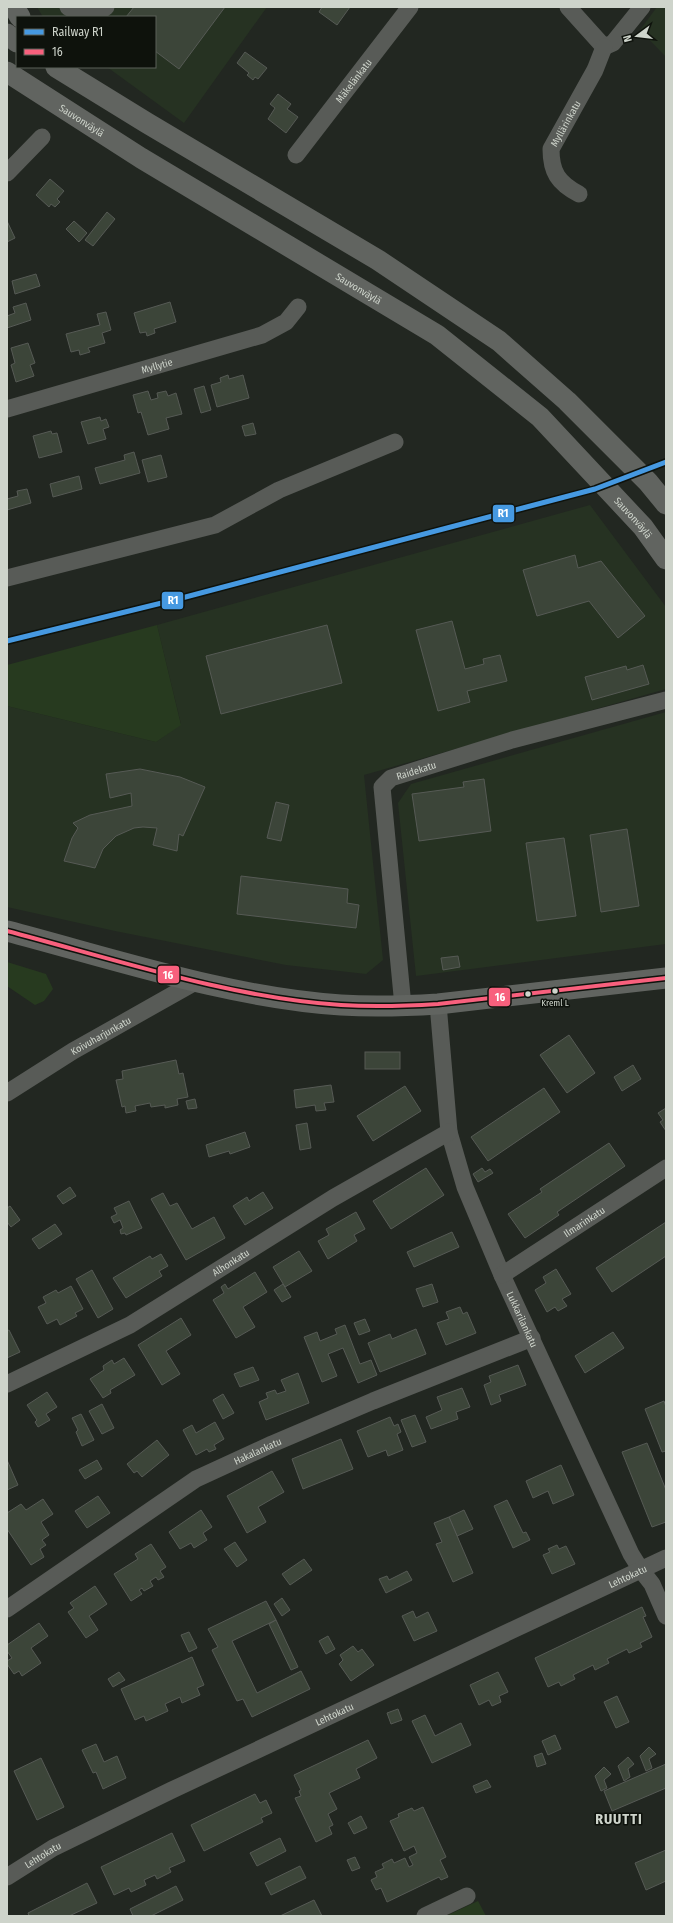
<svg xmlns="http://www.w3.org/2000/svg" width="673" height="1923" viewBox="0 0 673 1923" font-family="'Fira Sans Condensed',sans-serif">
<rect width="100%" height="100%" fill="#222721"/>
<g fill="#263222">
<path d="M37,7H267L184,123L107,67H155V17H43Z"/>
<path d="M657,7H666V57L640,30Z"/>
<path d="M590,505L666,607V689L364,775L383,960L366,974L286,965L115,931L7,907V706L156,742L181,724L157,625Z"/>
<path d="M666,712V944L416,976L398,803L411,784Z"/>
</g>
<g fill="#273a1f">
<path d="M157,625L181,725L156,742L7,706V665Z"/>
<path d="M7,962L46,974L53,989L44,1001L35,1005L7,986Z"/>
<path d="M478,1901L486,1916H446Z"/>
</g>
<g fill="#3c4539" stroke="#565a55">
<path d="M134,7H225L179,69L155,51V17H126Z"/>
<path d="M322,7H350L337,25L319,12Z"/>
<path d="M245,52L267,68L258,79L255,77L253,80L247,75L249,73L237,63Z"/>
<path d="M278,94L291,104L287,109L298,117L286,133L268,119L275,108L270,104Z"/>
<path d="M50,179L64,191L57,199L60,202L55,207L51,204L49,207L36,195Z"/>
<path d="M107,212L115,219L93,246L85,240Z"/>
<path d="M7,221L15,238L7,242Z"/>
<path d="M74,221L87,233L79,242L66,229Z"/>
<path d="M36,274L40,286L15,294L12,281Z"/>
<path d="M170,302L176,322L154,329L155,333L147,336L146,332L140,333L134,313Z"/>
<path d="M26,303L31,320L7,328V316L15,313L13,307Z"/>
<path d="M106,312L111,330L102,333L105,343L88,348L90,352L80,355L79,350L71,352L66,334L100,325L97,314Z"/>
<path d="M28,343L35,363L30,365L34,376L16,382L11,365L15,363L11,348Z"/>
<path d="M228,375L229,379L243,375L249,398L217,407L211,385L221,382L220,378Z"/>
<path d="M204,386L211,410L201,413L194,389Z"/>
<path d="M148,391L151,400L158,398L157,393L166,391L168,396L176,393L182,414L166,418L169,429L148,435L141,412L138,413L133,395Z"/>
<path d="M100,417L101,421L106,419L109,427L103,429L106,439L88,444L81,422Z"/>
<path d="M253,423L256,434L245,436L242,426Z"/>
<path d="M51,431L52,434L57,433L62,452L39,458L33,436Z"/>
<path d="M134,452L140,473L100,484L95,468L125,460L124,455Z"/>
<path d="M161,455L167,477L148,482L142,460Z"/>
<path d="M79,476L82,489L53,497L50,484Z"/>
<path d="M27,489L31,503L7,510V499L18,496L17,491Z"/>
<path d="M575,555L578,568L601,561L645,616L618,638L589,601L537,616L523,570Z"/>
<path d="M452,621L465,669L484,664L483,659L500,655L507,681L467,691L470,702L438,711L416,630Z"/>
<path d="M327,625L342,683L221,714L206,656Z"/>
<path d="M643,665L649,684L592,700L585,677L626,666L627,670Z"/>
<path d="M140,769L180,777L205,787L183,836L179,834L177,851L153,845L157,828L143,827L134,828L116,836L103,849L95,868L64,861L72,838L78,828L73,823L90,815L132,806L131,793L110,798L106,774Z"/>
<path d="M484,779L491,831L419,841L412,794L464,787L463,782Z"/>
<path d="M276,802L289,805L281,841L267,838Z"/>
<path d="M627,829L639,906L601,912L590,835Z"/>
<path d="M564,838L576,916L537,921L526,843Z"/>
<path d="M241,876L348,889L347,903L359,905L356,928L237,914Z"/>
<path d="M458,956L460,967L443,970L441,958Z"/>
<path d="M569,1035L595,1073L567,1093L540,1055Z"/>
<rect x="365" y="1052" width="35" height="17"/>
<path d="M176,1060L179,1074L183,1073L188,1097L177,1099L178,1105L165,1108V1105L151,1107L150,1103L135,1106L136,1111L126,1113L125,1106L122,1107L116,1080L123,1079L122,1071Z"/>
<path d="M633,1065L641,1079L622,1091L614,1077Z"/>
<path d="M331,1085L334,1102L324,1103L326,1110L316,1111L315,1105L296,1108L294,1090Z"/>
<path d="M405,1086L421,1111L373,1141L357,1116Z"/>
<path d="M544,1088L560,1112L488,1161L471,1137Z"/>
<path d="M195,1099L197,1108L188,1109L186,1101Z"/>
<path d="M666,1108V1131L660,1122L663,1120L658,1113Z"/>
<path d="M307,1123L311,1148L300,1150L296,1125Z"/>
<path d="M245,1132L250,1147L230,1154L229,1151L209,1157L206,1145Z"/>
<path d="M609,1143L625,1166L557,1212L559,1215L525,1238L508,1214L542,1192L540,1189Z"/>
<path d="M426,1168L444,1195L391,1229L373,1201Z"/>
<path d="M482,1168L485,1172L490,1169L493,1173L478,1182L473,1174Z"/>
<path d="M70,1187L76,1196L63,1204L57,1196Z"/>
<path d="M263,1192L273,1208L245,1225L233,1206L247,1197L249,1201Z"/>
<path d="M163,1193L170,1206L177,1203L192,1229L214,1217L225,1238L186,1260L151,1199Z"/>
<path d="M129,1201L142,1228L126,1235L125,1233L121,1234L120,1230L123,1228L120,1220L114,1223L111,1217L117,1214L114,1208Z"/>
<path d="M10,1206L20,1220L11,1227L7,1222V1208Z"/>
<path d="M356,1212L365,1229L354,1235L357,1241L328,1259L318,1241L329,1235L326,1229Z"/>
<path d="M666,1222V1256L612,1292L596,1268Z"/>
<path d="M55,1224L62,1234L39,1249L32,1239Z"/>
<path d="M452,1232L459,1247L414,1267L407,1252Z"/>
<path d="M299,1251L312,1271L285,1287L273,1267Z"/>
<path d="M161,1254L168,1266L159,1271L162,1276L126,1298L113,1278L150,1256L152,1259Z"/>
<path d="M556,1269L571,1294L562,1299L567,1306L558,1311L555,1307L547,1312L535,1290L546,1283L543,1277Z"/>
<path d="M92,1270L113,1309L98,1318L76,1279Z"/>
<path d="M255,1272L267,1292L243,1307L255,1327L236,1338L213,1300L224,1293L221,1287L225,1284L228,1289Z"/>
<path d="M283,1284L291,1297L282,1302L274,1290Z"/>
<path d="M432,1284L438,1302L423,1307L416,1289Z"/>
<path d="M71,1286L83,1309L75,1313L77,1316L60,1325L57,1319L47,1324L38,1307L46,1303L43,1297L56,1290L58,1293Z"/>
<path d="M460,1307L463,1314L467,1312L476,1333L446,1345L437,1323L449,1319L446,1312Z"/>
<path d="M181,1318L191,1335L166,1351L180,1374L162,1385L138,1345Z"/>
<path d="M365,1319L370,1331L359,1335L354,1323Z"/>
<path d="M345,1325L360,1364L371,1360L377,1375L358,1383L343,1348L328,1354L337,1376L322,1382L304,1337L317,1332L320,1341L337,1334L335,1329Z"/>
<path d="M416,1329L426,1354L380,1372L368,1343L390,1334L392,1339Z"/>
<path d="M9,1330L20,1352L7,1358V1331Z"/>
<path d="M613,1332L624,1348L585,1373L575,1356Z"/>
<path d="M124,1358L135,1375L110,1390L111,1393L103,1398L90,1379L104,1370L103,1366L112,1360L114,1364Z"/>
<path d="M518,1365L526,1385L499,1395L501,1401L491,1405L484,1385L491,1382L489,1376Z"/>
<path d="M253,1367L259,1380L240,1387L234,1374Z"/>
<path d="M298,1373L309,1403L266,1420L259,1402L268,1398L266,1393L275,1390L277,1394L286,1391L281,1380Z"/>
<path d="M462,1388L470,1407L456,1412L458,1419L431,1429L426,1417L442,1410L437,1397Z"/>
<path d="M47,1392L57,1407L46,1414L50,1420L38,1427L35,1422L37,1420L27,1405Z"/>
<path d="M223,1394L234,1413L223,1419L213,1400Z"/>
<path d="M664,1401L666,1407V1451L662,1452L645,1409Z"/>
<path d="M102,1404L114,1428L102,1434L89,1411Z"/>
<path d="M81,1414L94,1440L82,1446L76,1432L78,1430L72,1418Z"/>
<path d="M415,1415L426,1442L412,1447L401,1420Z"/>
<path d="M390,1417L394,1426L398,1424L401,1432L397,1434L403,1450L388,1456L386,1450L368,1457L357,1431Z"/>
<path d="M215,1422L224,1439L214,1445L216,1449L209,1452L207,1449L196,1455L183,1430L192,1425L196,1433Z"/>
<path d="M341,1439L353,1469L303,1489L292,1459Z"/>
<path d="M157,1440L169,1455L142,1477L137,1471L134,1473L127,1464Z"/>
<path d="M647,1443L666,1490V1522L652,1527L622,1452Z"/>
<path d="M7,1460L18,1485L7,1490Z"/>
<path d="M97,1460L102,1469L85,1479L79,1470Z"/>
<path d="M561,1465L574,1495L553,1504L548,1491L533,1498L526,1481Z"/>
<path d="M272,1471L284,1492L258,1507L266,1522L247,1533L227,1496Z"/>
<path d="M98,1496L110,1513L87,1528L75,1511Z"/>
<path d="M43,1499L53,1514L41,1522L49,1535L42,1540L46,1545L40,1549L44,1557L31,1565L7,1529V1513L21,1504L26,1510Z"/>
<path d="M507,1500L523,1533L526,1532L530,1540L513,1548L494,1506Z"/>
<path d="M201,1510L212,1527L203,1533L207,1540L194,1548L191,1543L180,1549L169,1532Z"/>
<path d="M464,1510L473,1529L457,1536L449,1517Z"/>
<path d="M449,1517L473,1573L453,1582L436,1544L442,1542L434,1523Z"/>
<path d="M235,1542L247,1560L237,1567L224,1549Z"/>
<path d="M151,1544L166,1567L160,1571L164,1577L158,1580L156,1577L150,1581L153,1586L144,1591L142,1588L139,1590L142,1594L131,1601L114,1574L138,1559L135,1554Z"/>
<path d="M557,1545L559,1549L566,1546L575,1564L552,1574L543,1555L550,1552L548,1549Z"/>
<path d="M304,1559L312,1570L290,1585L282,1574Z"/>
<path d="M407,1571L412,1580L386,1593L379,1579L387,1576L389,1580Z"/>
<path d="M95,1586L107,1604L89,1616L98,1630L86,1638L68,1612L74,1608L70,1603Z"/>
<path d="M282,1598L290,1610L282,1616L274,1604Z"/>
<path d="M266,1601L276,1620L232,1641L257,1693L301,1671L310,1689L252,1717L243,1699L237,1701L212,1650L218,1647L208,1629Z"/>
<path d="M642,1607L646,1616L643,1617L652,1637L640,1643L642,1647L629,1653L627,1649L607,1659L609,1663L595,1670L593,1665L573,1675L575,1679L561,1686L559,1682L548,1687L535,1658Z"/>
<path d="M413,1611L416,1618L428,1612L437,1631L414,1641L402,1616Z"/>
<path d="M276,1620L298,1667L291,1670L269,1624Z"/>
<path d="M39,1623L48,1636L31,1648L41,1663L22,1676L19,1671L14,1674L7,1664V1661L12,1658L7,1651V1645Z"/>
<path d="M189,1632L197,1648L189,1652L181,1635Z"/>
<path d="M328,1636L335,1649L326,1654L319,1641Z"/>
<path d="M353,1646L358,1652L362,1649L374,1665L351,1681L339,1664L343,1660L340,1655Z"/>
<path d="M192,1657L204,1685L197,1688L200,1695L182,1703L180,1697L165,1704L168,1711L146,1721L144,1716L135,1720L121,1689Z"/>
<path d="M119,1672L125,1680L113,1687L108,1679Z"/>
<path d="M498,1672L508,1692L499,1696L501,1702L492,1706L489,1700L479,1705L470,1685Z"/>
<path d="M617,1696L629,1722L616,1728L604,1702Z"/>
<path d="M398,1709L402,1720L391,1724L387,1713Z"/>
<path d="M425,1715L435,1736L461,1723L471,1745L432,1763L412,1721Z"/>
<path d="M555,1735L561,1749L548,1755L542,1741Z"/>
<path d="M368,1740L377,1758L356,1769L360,1778L329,1793L337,1809L328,1814L333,1825L329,1827L332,1834L316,1842L295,1798L301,1796L299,1791L301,1790L294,1775Z"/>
<path d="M96,1744L104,1762L117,1756L126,1778L103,1789L96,1772L93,1773L82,1750Z"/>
<path d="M649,1747L656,1754L649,1759L652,1768L646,1771L640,1756Z"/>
<path d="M542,1753L546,1764L537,1767L534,1756Z"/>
<path d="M628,1757L634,1764L628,1769L630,1777L624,1781L618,1766Z"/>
<path d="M41,1758L64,1807L37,1820L14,1771Z"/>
<path d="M666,1764V1788L612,1811L604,1791Z"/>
<path d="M604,1767L611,1774L604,1780L607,1788L601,1791L595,1776Z"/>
<path d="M487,1780L491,1787L476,1793L473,1786Z"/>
<path d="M255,1794L260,1803L266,1800L272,1813L261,1818L263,1822L204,1851L191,1825Z"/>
<path d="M423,1807L446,1857L440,1860L448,1877L441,1880L439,1877L387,1902L381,1888L376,1890L371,1880L377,1877L375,1872L384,1868L382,1864L392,1859L394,1863L405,1858L409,1867L413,1865L409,1857L417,1853L414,1846L404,1851L390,1821L399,1817L398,1814L412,1808L414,1811Z"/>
<path d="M361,1816L367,1828L354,1834L348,1823Z"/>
<path d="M172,1833L185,1861L169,1868L171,1872L157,1879L155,1875L144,1880L146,1885L131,1892L129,1888L114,1895L101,1867Z"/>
<path d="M280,1838L286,1851L257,1866L250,1853Z"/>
<path d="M666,1850V1881L646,1890L635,1863Z"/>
<path d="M355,1857L360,1868L352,1871L347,1860Z"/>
<path d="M300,1866L306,1878L271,1895L265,1883Z"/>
<path d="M87,1883L97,1903L69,1916H29L28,1913Z"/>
<path d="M176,1886L183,1900L151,1916H133L130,1909Z"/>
<path d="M314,1900L322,1916H280Z"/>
</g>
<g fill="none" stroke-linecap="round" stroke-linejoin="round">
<g stroke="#585b57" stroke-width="17">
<path d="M68,7C82,16 93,18 106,7"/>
<path d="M568,7L604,47"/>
<path d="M604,47L613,43L642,7"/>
<path id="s1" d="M296,155L410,7"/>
<path d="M7,173L42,137"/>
<path id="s2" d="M579,194C558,183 551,172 551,149L595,70L604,47"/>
<path id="s3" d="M7,409L262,335L286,322L298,307"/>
<path d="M7,578L215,525L279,490L395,442"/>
<path id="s4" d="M438,1004L449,1132L465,1187L502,1275L631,1554L641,1570L652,1584L666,1616"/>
<path id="s5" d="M403,1006L382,787L391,778L512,740L666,700"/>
<path id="s6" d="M7,1093L73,1051L197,981"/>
<path id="s7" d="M502,1275L666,1168"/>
<path id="s8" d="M7,1384L130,1325L333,1198L449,1132"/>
<path id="s9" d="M7,1609L196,1479L272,1444L373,1401L532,1338"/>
<path id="s10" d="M7,1877L53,1848L172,1790L666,1558"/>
<path d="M425,1916L467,1896"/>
</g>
<g stroke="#616460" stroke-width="21">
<path d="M14,7L20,17"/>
<path d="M7,34L17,42"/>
<path d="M56,67L147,123L378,260L499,341L567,401L648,482L666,504"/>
<path id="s11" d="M7,72L141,158L437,335L540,417L643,527L666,559"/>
<path d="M7,931C114,959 231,998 341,1005C373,1007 406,1006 438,1004L666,978"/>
</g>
<defs>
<path id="bus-1" d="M7,931C114,959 231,998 341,1005C373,1007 406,1006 438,1004L666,978"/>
</defs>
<use href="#bus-1" stroke="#0e120c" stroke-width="7"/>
<use href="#bus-1" stroke="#f8607d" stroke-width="4"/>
<defs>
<path id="rail-1" d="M7,641L178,599L595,489L666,462"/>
</defs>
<use href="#rail-1" stroke="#0e120c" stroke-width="8"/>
<use href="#rail-1" stroke="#4699e1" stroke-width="5"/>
</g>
<g fill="#ced4cb" stroke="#0e120c" stroke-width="1.5">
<circle cx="555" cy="991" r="3.5"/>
<circle cx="528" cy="994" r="3.5"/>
</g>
<g text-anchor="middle" stroke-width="3" stroke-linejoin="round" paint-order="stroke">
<g font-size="9" fill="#ced4cb" stroke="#0e120c">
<text x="555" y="1006">Kreml L</text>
</g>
<g font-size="10" fill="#ced4cb" stroke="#0e120c">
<text dy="4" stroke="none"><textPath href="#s1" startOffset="94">Mäkelänkatu</textPath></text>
<text dy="4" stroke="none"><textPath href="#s11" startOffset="89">Sauvonväylä</textPath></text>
<text dy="4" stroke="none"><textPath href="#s2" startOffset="86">Myllärinkatu</textPath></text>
<text dy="4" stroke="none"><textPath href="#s11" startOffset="413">Sauvonväylä</textPath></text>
<text dy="4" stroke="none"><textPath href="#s3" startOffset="156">Myllytie</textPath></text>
<text dy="4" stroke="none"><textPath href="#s11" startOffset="773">Sauvonväylä</textPath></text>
<text dy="4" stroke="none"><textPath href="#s5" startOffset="259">Raidekatu</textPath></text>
<text dy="4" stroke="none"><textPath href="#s6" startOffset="110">Koivuharjunkatu</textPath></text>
<text dy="4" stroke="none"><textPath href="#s7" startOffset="98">Ilmarinkatu</textPath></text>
<text dy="4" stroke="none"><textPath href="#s8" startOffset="255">Alhonkatu</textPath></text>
<text dy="4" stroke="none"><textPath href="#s4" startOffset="330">Lukkarilankatu</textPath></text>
<text dy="4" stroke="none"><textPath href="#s9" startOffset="297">Hakalankatu</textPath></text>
<text dy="4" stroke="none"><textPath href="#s10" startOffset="690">Lehtokatu</textPath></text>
<text dy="4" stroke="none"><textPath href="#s10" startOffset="366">Lehtokatu</textPath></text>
<text dy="4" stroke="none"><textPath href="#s10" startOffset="42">Lehtokatu</textPath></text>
</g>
<g font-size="14" font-weight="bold" letter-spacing="1" fill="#ced4cb" stroke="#0e120c">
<text x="619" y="1824">RUUTTI</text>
</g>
</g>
<g stroke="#0e120c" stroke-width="1.5">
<rect x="492" y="504" width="23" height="19" rx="4" fill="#4699e1"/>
<rect x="161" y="591" width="23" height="19" rx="4" fill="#4699e1"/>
<rect x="157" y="965" width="23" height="19" rx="4" fill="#f8607d"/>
<rect x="488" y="987" width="23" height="20" rx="4" fill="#f8607d"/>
</g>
<g font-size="11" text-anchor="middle" font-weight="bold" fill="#fff">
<text x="503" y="517">R1</text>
<text x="173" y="604">R1</text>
<text x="168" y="979">16</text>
<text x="500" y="1001">16</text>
</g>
<rect width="673" height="1923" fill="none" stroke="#ced4cb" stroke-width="16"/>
<rect x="16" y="16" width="140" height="52" fill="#0e120c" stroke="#5b6058"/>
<rect x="24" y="29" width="20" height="6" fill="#4699e1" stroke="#5b6058"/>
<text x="52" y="36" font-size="12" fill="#ced4cb">Railway R1</text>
<rect x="24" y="49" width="20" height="6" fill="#f8607d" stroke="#5b6058"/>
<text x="52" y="56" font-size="12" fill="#ced4cb">16</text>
<g transform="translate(637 36) rotate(255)" stroke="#0e120c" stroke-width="3" paint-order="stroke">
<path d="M0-3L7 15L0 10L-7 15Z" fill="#ced4cb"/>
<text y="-6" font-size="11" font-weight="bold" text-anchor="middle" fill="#ced4cb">N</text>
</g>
</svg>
